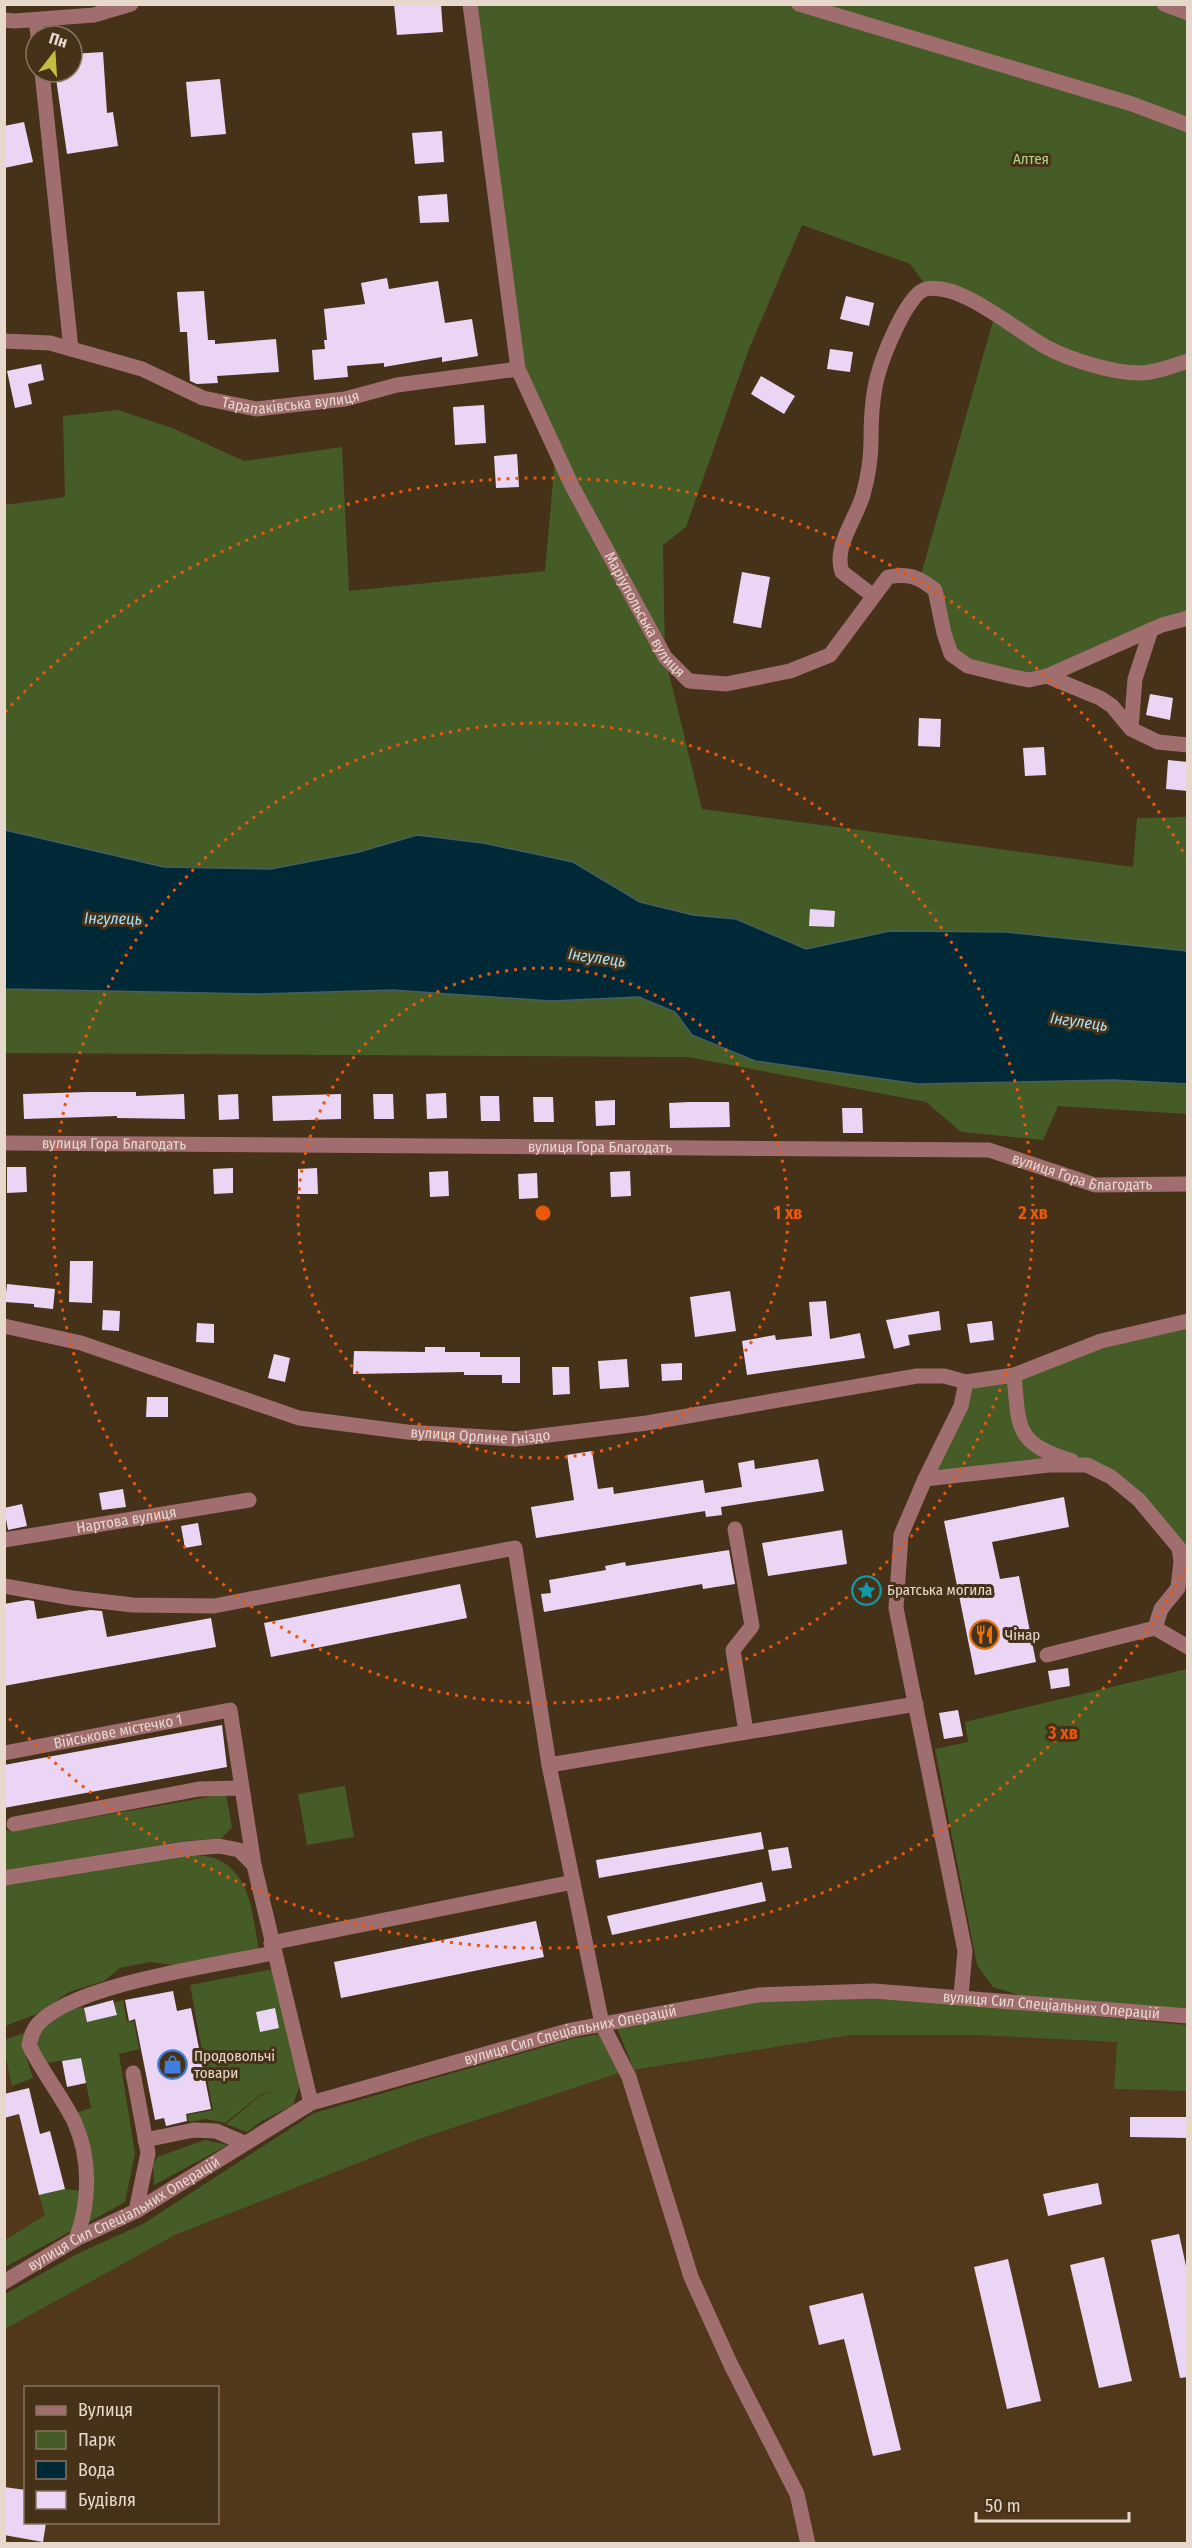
<svg xmlns="http://www.w3.org/2000/svg" width="1192" height="2548" viewBox="0 0 1192 2548" font-family="'Fira Sans Condensed',sans-serif">
<rect width="100%" height="100%" fill="#463119"/>
<g fill="#52381b" fill-rule="evenodd">
<path d="M850,2035H975L1117,2042L1114,2089L1187,2091V2543H5L4,2329L175,2235L419,2139L619,2073ZM26,2388H218V2522H26Z"/>
<path d="M4,2055L45,2215L5,2240H4Z"/>
</g>
<g fill="#455c27">
<path d="M470,5H1187V618L1029,680L951,654L935,590L920,578L995,314L928,288L910,264L802,225L749,349L686,527L663,545L665,657L702,809L1133,867L1137,818L1187,817V951L1006,932L890,931L806,949L736,919L693,915L640,902L573,862L483,843L417,835L359,852L271,869L164,867L5,830L4,505L65,497L63,416L118,410L172,428L244,461L342,447L349,591L545,571L556,447L518,369Z"/>
<path d="M5,989L259,994L392,990L551,1001L639,997L675,1012L692,1035L1113,1080L1187,1084V1114L1058,1106L1043,1140L961,1132L926,1102L688,1057L5,1053Z"/>
<path d="M1187,1321V1567L1163,1526L1087,1465L925,1479L966,1382Z"/>
<path d="M1187,1669V2010L1022,1996L993,1987L977,1965L935,1749L968,1742L965,1722Z"/>
<path d="M345,1786L354,1837L307,1845L298,1794Z"/>
<path d="M226,1794L232,1827L222,1838L184,1841L5,1871V1830L14,1831Z"/>
<path d="M186,1855C195,1856 206,1855 214,1858C252,1872 252,1916 259,1950L181,1966L150,1962L120,1968L104,1981L69,1992L37,2014L5,2026V1884Z"/>
<path d="M273,1969L300,2085L293,2105L262,2121L247,2132L226,2124L260,2096L273,2091L260,2095L225,2123L206,2119L189,2122L187,2115L213,2110L190,1985Z"/>
<path d="M875,1998L972,2005L1187,2025V2091L1114,2089L1117,2042L975,2035H850L634,2070L617,2028L759,2002Z"/>
<path d="M123,2000L127,2022L134,2021L139,2049L119,2054L135,2153L125,2202L89,2222L75,2113L91,2108L81,2058L45,2063L39,2053L35,2034L62,2012L84,2007L87,2021L117,2015L114,2003Z"/>
<path d="M27,2032L26,2057L33,2078L12,2086L5,2055L4,2040Z"/>
<path d="M599,2034L619,2073L419,2139L175,2235L5,2329V2294L77,2254L143,2224L314,2113L571,2039Z"/>
<path d="M205,2140L228,2145L154,2185L153,2165L157,2157Z"/>
<path d="M65,2189L83,2191L77,2228L5,2267V2240L45,2215L39,2195Z"/>
</g>
<path fill="#002937" stroke="#455e63" stroke-width="1.5" d="M5,830L164,867L271,869L359,852L417,835L483,843L573,862L640,902L693,915L736,919L806,949L890,931L1006,932L1187,951V1084L1113,1080L918,1084L755,1061L692,1035L675,1012L639,997L551,1001L392,990L259,994L5,989Z"/>
<g fill="#ead5f4">
<path d="M394,4H441L443,32L397,35Z"/>
<path d="M103,52L107,113L113,112L118,146L67,154L55,72H72V54Z"/>
<path d="M220,79L226,134L191,137L186,82Z"/>
<path d="M24,122L33,162L4,168V126Z"/>
<path d="M442,131L444,162L415,164L412,133Z"/>
<path d="M447,194L449,222L420,223L418,196Z"/>
<path d="M387,278L389,289L438,281L445,323L472,319L478,356L442,362V357L384,367V363L347,366L348,377L314,380L312,350L325,349L324,340H327L324,309L365,304L361,283Z"/>
<path d="M204,291L208,340H215V344L276,339L279,372L217,376L218,383L197,384L190,381L187,332H180L177,292Z"/>
<path d="M846,296L874,303L869,326L840,319Z"/>
<path d="M830,349L853,352L850,372L827,369Z"/>
<path d="M41,364L44,380L28,384L32,404L15,408L7,371Z"/>
<path d="M761,376L795,396L784,414L751,394Z"/>
<path d="M484,405L486,443L455,445L453,407Z"/>
<path d="M517,454L519,487L496,488L494,456Z"/>
<path d="M742,572L770,577L761,628L733,623Z"/>
<path d="M1150,694L1173,698L1170,720L1146,715Z"/>
<path d="M919,718L941,719L940,747L918,746Z"/>
<path d="M1044,747L1046,775L1025,776L1023,748Z"/>
<path d="M1168,760L1188,762V791L1166,789Z"/>
<path d="M810,909L835,911L834,927L809,926Z"/>
<path d="M87,1092H136V1096L184,1094L185,1119L117,1118V1116L24,1119L23,1094Z"/>
<path d="M446,1093L447,1118L427,1119L426,1094Z"/>
<path d="M238,1094L239,1119L219,1120L218,1095Z"/>
<path d="M341,1094V1119L273,1121L272,1096Z"/>
<path d="M373,1094H393L394,1119H374Z"/>
<path d="M480,1096H499L500,1121H481Z"/>
<path d="M533,1097H553L554,1122H534Z"/>
<path d="M615,1100V1125L596,1126L595,1101Z"/>
<path d="M689,1102H729L730,1127L670,1128L669,1103Z"/>
<path d="M842,1108H862L863,1133H843Z"/>
<path d="M7,1167H26L27,1192L7,1193Z"/>
<path d="M233,1168V1193L214,1194L213,1169Z"/>
<path d="M317,1168L318,1194H298V1169Z"/>
<path d="M448,1171L449,1196L430,1197L429,1172Z"/>
<path d="M630,1171L631,1196L611,1197L610,1172Z"/>
<path d="M537,1173L538,1198L519,1199L518,1174Z"/>
<path d="M70,1261H93L92,1303L69,1302Z"/>
<path d="M7,1284L55,1289L53,1309L34,1307V1304L5,1302Z"/>
<path d="M730,1291L736,1331L695,1337L690,1297Z"/>
<path d="M826,1301L830,1339L860,1333L865,1358L747,1375L742,1341L775,1335L776,1340L812,1336L809,1302Z"/>
<path d="M103,1310L120,1311L119,1331L102,1330Z"/>
<path d="M939,1311L941,1330L908,1335L910,1345L894,1349L886,1320Z"/>
<path d="M992,1321L994,1340L970,1343L967,1324Z"/>
<path d="M197,1323L214,1324V1343L196,1342Z"/>
<path d="M425,1347H445V1352H480V1357H520V1383H502V1375H464V1372L353,1374L354,1351L425,1352Z"/>
<path d="M274,1354L290,1358L285,1382L268,1378Z"/>
<path d="M627,1359L629,1387L600,1389L598,1361Z"/>
<path d="M682,1363V1380L662,1381L661,1364Z"/>
<path d="M552,1367H569L570,1394L553,1395Z"/>
<path d="M147,1397H168V1417H146Z"/>
<path d="M592,1451L598,1489L613,1487L614,1494L703,1480L705,1493L742,1487L738,1463L754,1460L755,1469L818,1459L824,1491L721,1507L722,1515L706,1517L705,1511L536,1538L531,1507L574,1500L567,1455Z"/>
<path d="M123,1489L126,1507L102,1510L99,1493Z"/>
<path d="M1064,1497L1069,1527L992,1542L1000,1579L1019,1576L1036,1662L975,1675L944,1521Z"/>
<path d="M22,1504L27,1526L8,1530L4,1508Z"/>
<path d="M198,1523L202,1545L185,1548L181,1526Z"/>
<path d="M842,1530L847,1564L768,1576L762,1543Z"/>
<path d="M729,1550L735,1584L703,1589L702,1584L544,1612L541,1594L551,1593L549,1580L606,1570L605,1566L625,1562L626,1566Z"/>
<path d="M460,1584L467,1618L271,1657L264,1623Z"/>
<path d="M27,1600L34,1601L37,1619L90,1610L102,1611L107,1637L211,1618L216,1647L4,1686V1604Z"/>
<path d="M1068,1668L1070,1686L1051,1689L1048,1671Z"/>
<path d="M958,1710L963,1736L944,1739L939,1713Z"/>
<path d="M222,1725L227,1767L4,1808V1765Z"/>
<path d="M761,1832L764,1849L599,1878L596,1860Z"/>
<path d="M788,1847L792,1868L772,1871L768,1850Z"/>
<path d="M762,1882L766,1901L612,1935L607,1916Z"/>
<path d="M536,1921L544,1957L341,1998L334,1962Z"/>
<path d="M173,1991L177,2011L191,2008L211,2109L186,2114L187,2121L166,2126L164,2118L155,2120L135,2019L129,2021L125,2000Z"/>
<path d="M113,2000L117,2015L87,2022L84,2008Z"/>
<path d="M275,2008L279,2028L260,2032L256,2012Z"/>
<path d="M81,2058L86,2083L67,2087L62,2061Z"/>
<path d="M29,2088L40,2134L50,2131L65,2189L39,2195L19,2114L4,2118V2094Z"/>
<path d="M1130,2117H1188V2138L1130,2137Z"/>
<path d="M1098,2183L1102,2204L1048,2216L1043,2194Z"/>
<path d="M1179,2234L1188,2275V2377L1180,2378L1151,2240Z"/>
<path d="M1104,2257L1132,2381L1099,2388L1070,2265Z"/>
<path d="M1008,2259L1041,2401L1007,2409L974,2267Z"/>
<path d="M863,2293L901,2450L873,2456L844,2339L819,2345L809,2306Z"/>
<path d="M4,2487L26,2490V2523H46L43,2542L4,2535Z"/>
</g>
<g fill="none" stroke-linecap="round" stroke-linejoin="round">
<g stroke="#a16e70" stroke-width="15">
<path id="s1" d="M470,4L518,369L572,486L665,657L689,681L726,684L790,671L830,655L888,577C909,573 919,577 935,590L944,633L951,654L968,666L1009,676L1029,680L1047,676L1162,625L1188,618"/>
<path d="M799,4L1132,104L1188,125"/>
<path d="M1164,4L1188,13"/>
<path d="M4,20L15,21L94,15L131,4"/>
<path d="M36,20L38,36"/>
<path d="M42,72L71,349"/>
<path id="s2" d="M4,341L50,343L142,369L203,398L256,409L345,399L397,385L518,369"/>
<path d="M872,595L842,572C833,547 856,519 863,495C868,477 871,459 871,441C871,420 872,398 877,378C882,358 907,293 926,289C962,282 1017,332 1048,348C1071,360 1113,373 1139,373C1156,373 1172,366 1188,361"/>
<path d="M1047,676L1100,698L1112,706L1131,729L1158,742L1188,745"/>
<path d="M1131,729L1135,679L1151,630"/>
<path id="s3" d="M4,1143L989,1150L1095,1185L1188,1184"/>
<path id="s4" d="M4,1326L81,1343L299,1418L407,1432L516,1439L647,1423L917,1376H944L966,1382L1014,1375L1101,1341L1188,1321"/>
<path d="M1014,1375C1019,1430 1015,1443 1072,1461"/>
<path d="M925,1479L1049,1465H1087L1111,1477L1139,1500L1179,1548L1181,1561L1178,1588L1161,1609L1155,1628"/>
<path d="M735,1529L752,1626L733,1650L746,1732"/>
<path id="s5" d="M4,1540L249,1500"/>
<path d="M4,1586L72,1598L133,1605L214,1606L515,1548L549,1765L602,2024L629,2077L691,2277L731,2365L797,2494L808,2544"/>
<path d="M1047,1655L1155,1628L1188,1647"/>
<path id="s6" d="M4,1753L230,1710L254,1865L311,2103"/>
<path d="M549,1765L916,1704"/>
<path d="M14,1824L199,1789L241,1788"/>
<path d="M4,1878L185,1849L219,1846L239,1850L254,1865"/>
<path d="M271,1943L573,1882"/>
<path d="M961,1996L965,1951L896,1608L901,1535L925,1479L961,1406L966,1382"/>
<path d="M133,2073L148,2153L136,2211"/>
<path d="M145,2140L194,2130L216,2131L244,2143"/>
<path d="M76,2239C90,2203 91,2158 74,2121C61,2095 42,2072 29,2045C31,2037 32,2031 38,2024C74,1984 217,1965 273,1953"/>
<path id="s7" d="M4,2282L76,2239L136,2211L311,2103L571,2030L758,1995L874,1991L1188,2016"/>
</g>
</g>
<g fill="none" stroke="#e8590c" stroke-width="3" stroke-dasharray="3 6">
<circle cx="543" cy="1213" r="245"/>
<circle cx="543" cy="1213" r="490"/>
<path d="M1186 1569A735 735 0 0 1 5 1714M5 712A735 735 0 0 1 1186 857"/>
</g>
<defs>
<symbol id="sight-ring" viewBox="-11 -11 22 22"><circle r="9.5" fill="#463119" stroke="#0f9aa8" stroke-width="1.5"/><path d="M0-6L1.8-2.2L6-1.7L2.9 1.2L3.7 5.4L0 3.3L-3.7 5.4L-2.9 1.2L-6-1.7L-1.8-2.2Z" fill="#0f9aa8"/></symbol>
<symbol id="restaurant-ring" viewBox="-11 -11 22 22"><circle r="9.5" fill="#463119" stroke="#e8710a" stroke-width="1.5"/><path d="M-5-6h1v4h1v-4h1v4h1v-4h1v5L-1.5 .5V6h-2V.5L-5-1ZM5-6V6H3V1.5H1.5Q1.5-4 5-6Z" fill="#e8710a"/></symbol>
<symbol id="shop-ring" viewBox="-11 -11 22 22"><circle r="9.5" fill="#463119" stroke="#3f7fe0" stroke-width="1.5"/><path d="M-5-2.5h2.3a2.7 3.5 0 0 1 5.4 0H5L5.5 6h-11ZM-1.5-2.5h3a1.5 2.3 0 0 0-3 0Z" fill="#3f7fe0"/></symbol>
</defs>
<g fill-rule="evenodd">
<use href="#sight-ring" x="850" y="1574" width="33" height="33"/>
<use href="#restaurant-ring" x="968" y="1618" width="33" height="33"/>
<use href="#shop-ring" x="156" y="2048" width="33" height="33"/>
</g>
<g text-anchor="middle" stroke-width="6" stroke-linejoin="round" paint-order="stroke">
<g font-size="15" fill="#afd683" stroke="#463119">
<text x="1031" y="164">Алтея</text>
</g>
<g font-size="15" fill="#e6d8cb" stroke="#463119">
<text dy="5" stroke="none"><textPath href="#s2" startOffset="298">Тарапаківська вулиця</textPath></text>
<text dy="5" stroke="none"><textPath href="#s1" startOffset="645">Маріупольська вулиця</textPath></text>
<text dy="5" stroke="none"><textPath href="#s3" startOffset="110">вулиця Гора Благодать</textPath></text>
<text dy="5" stroke="none"><textPath href="#s3" startOffset="596">вулиця Гора Благодать</textPath></text>
<text dy="5" stroke="none"><textPath href="#s3" startOffset="1082">вулиця Гора Благодать</textPath></text>
<text dy="5" stroke="none"><textPath href="#s4" startOffset="492">вулиця Орлине Гніздо</textPath></text>
<text dy="5" stroke="none"><textPath href="#s5" startOffset="124">Нартова вулиця</textPath></text>
<text dy="5" stroke="none"><textPath href="#s6" startOffset="116">Військове містечко 1</textPath></text>
<text dy="5" stroke="none"><textPath href="#s7" startOffset="1110">вулиця Сил Спеціальних Операцій</textPath></text>
<text dy="5" stroke="none"><textPath href="#s7" startOffset="624">вулиця Сил Спеціальних Операцій</textPath></text>
<text dy="5" stroke="none"><textPath href="#s7" startOffset="138">вулиця Сил Спеціальних Операцій</textPath></text>
</g>
<g font-size="15" fill="#e6d8cb" stroke="#463119" text-anchor="start">
<text x="887" y="1595">Братська могила</text>
<text x="1005" y="1640">Чінар</text>
<text x="194" y="2061">Продовольчі<tspan x="194" dy="17">товари</tspan></text>
</g>
<g font-size="16" font-style="italic" fill="#a4e0f8" stroke="#463119">
<text transform="translate(113 918) rotate(1)" y="6">Інгулець</text>
<text transform="translate(597 957) rotate(8)" y="6">Інгулець</text>
<text transform="translate(1079 1021) rotate(8)" y="6">Інгулець</text>
</g>
</g>
<circle cx="543" cy="1213" r="9" fill="#e8590c" stroke="#463119" stroke-width="3"/>
<g font-size="18" text-anchor="middle" font-weight="bold" fill="#e8590c" stroke="#463119" stroke-width="6" stroke-linejoin="round" paint-order="stroke">
<text x="788" y="1219">1 хв</text>
<text x="1033" y="1219">2 хв</text>
<text x="1063" y="1739">3 хв</text>
</g>
<rect width="1192" height="2548" fill="none" stroke="#e6d8cb" stroke-width="12"/>
<rect x="24" y="2386" width="195" height="138" fill="#463119" stroke="#867460" stroke-width="1.5"/>
<rect x="36" y="2406" width="30" height="9" fill="#a16e70" stroke="#867460" stroke-width="1.5"/>
<text x="78" y="2416" font-size="18" fill="#e6d8cb">Вулиця</text>
<rect x="36" y="2431" width="30" height="18" fill="#455c27" stroke="#867460" stroke-width="1.5"/>
<text x="78" y="2446" font-size="18" fill="#e6d8cb">Парк</text>
<rect x="36" y="2461" width="30" height="18" fill="#002937" stroke="#867460" stroke-width="1.5"/>
<text x="78" y="2476" font-size="18" fill="#e6d8cb">Вода</text>
<rect x="36" y="2491" width="30" height="18" fill="#ead5f4" stroke="#867460" stroke-width="1.5"/>
<text x="78" y="2506" font-size="18" fill="#e6d8cb">Будівля</text>
<g transform="translate(54 54) rotate(17)"><circle r="28" fill="#463119" stroke="#867460" stroke-width="1.5"/>
<path d="M0-4.5L10 22L0 15L-10 22Z" fill="#c4bc3e"/>
<text y="-9" font-size="16" font-weight="bold" text-anchor="middle" fill="#e6d8cb">Пн</text>
</g>
<path d="M976 2512v9h153v-9" fill="none" stroke="#e6d8cb" stroke-width="3"/>
<text x="985" y="2512" font-size="18" fill="#e6d8cb" stroke="#463119" stroke-width="4.5" paint-order="stroke">50 m</text>
</svg>
